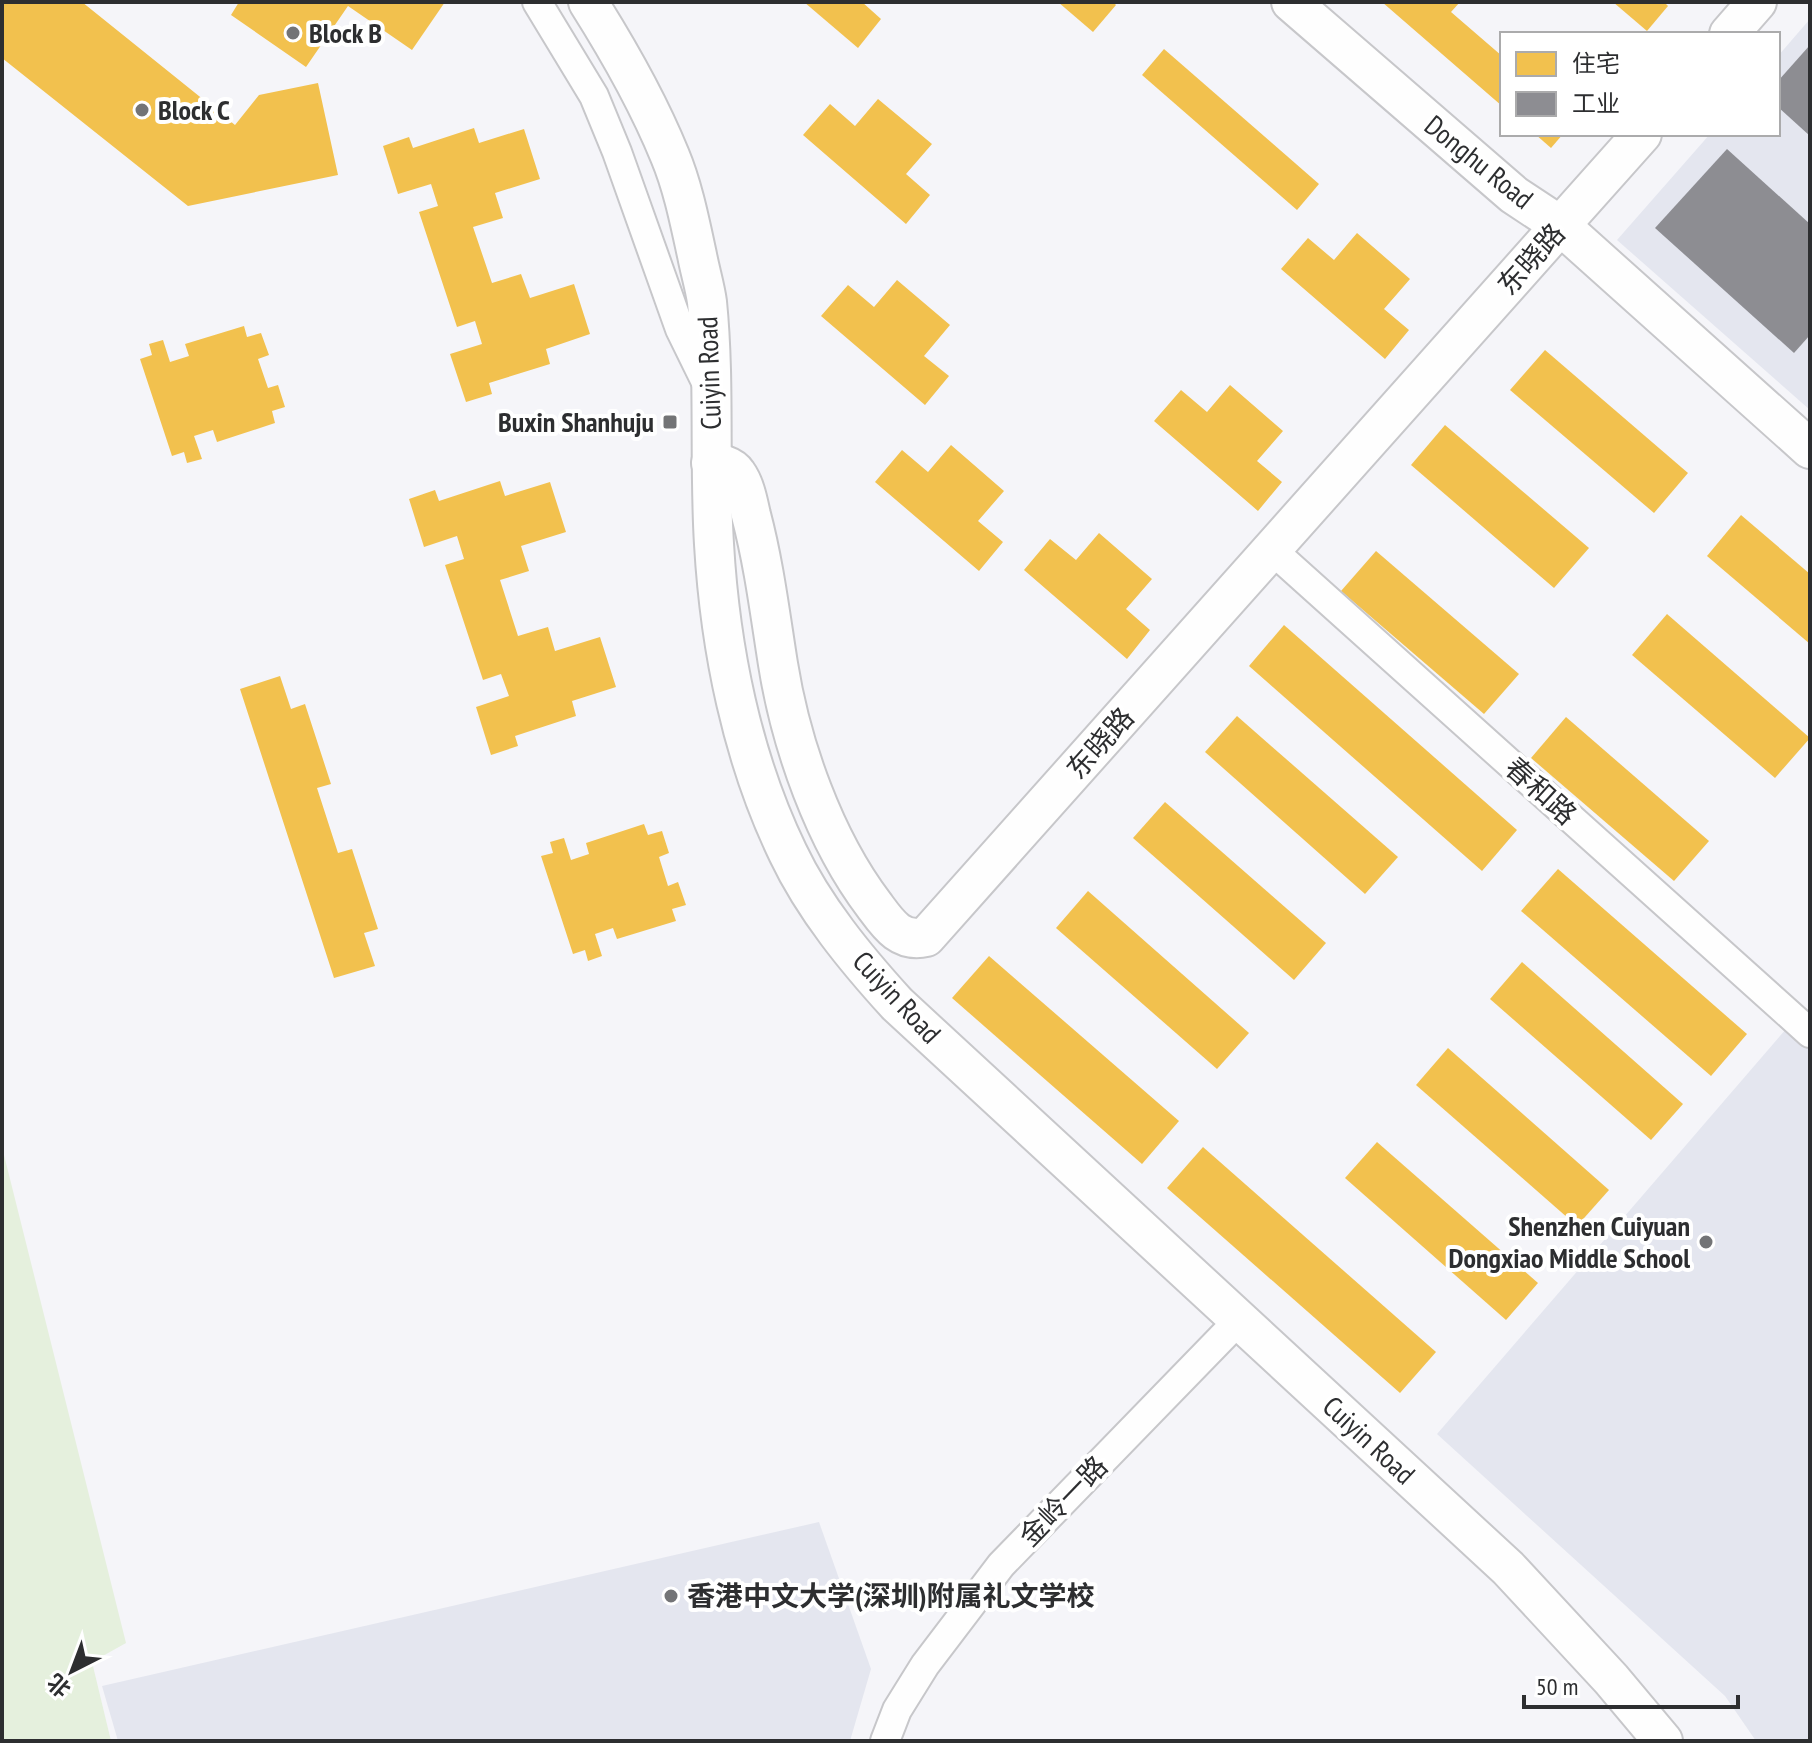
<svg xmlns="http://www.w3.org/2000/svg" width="1812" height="1743" viewBox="0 0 1812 1743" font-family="'PT Sans Narrow','Noto Sans SC',sans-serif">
<rect width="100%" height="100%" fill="#f5f5f9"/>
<g fill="#e4e6ef">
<path d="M1810,19V410L1617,240L1710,134H1778V56Z"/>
<path d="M1786,1029L1810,1050V1741H1756L1725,1696L1437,1434Z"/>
<path d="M819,1522L871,1669L850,1741H118L102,1686Z"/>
</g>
<path fill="#e5f0dd" d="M2,1147L126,1643L92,1662L111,1741H2Z"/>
<g fill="#f2c14e">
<path d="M2,2H82L235,125L259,95L318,83L338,175L188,206L2,58Z"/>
<path d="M239,2H445L412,50L348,6L306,67L231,15Z"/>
<path d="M804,2H862L881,19L858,48Z"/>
<path d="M1058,2H1113L1116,5L1093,32Z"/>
<path d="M1382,2H1460L1451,12L1502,56V106Z"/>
<path d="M1613,2H1664L1668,6L1647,31Z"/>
<path d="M1164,49L1319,184L1297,210L1142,75Z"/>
<path d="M878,99L932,144L906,174L930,195L906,224L803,135L830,104L855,126Z"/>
<path d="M474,128L479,143L524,129L540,179L495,193L503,218L473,227L492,283L521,274L530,298L574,284L590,334L546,349L550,364L489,383L492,394L466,402L450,354L482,344L475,321L457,327L419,212L438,206L431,184L398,194L383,146L409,137L413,148Z"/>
<path d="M1535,134H1563L1551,148Z"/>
<path d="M1357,233L1410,279L1384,309L1409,330L1385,359L1281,269L1308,238L1334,260Z"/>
<path d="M897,280L950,325L924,356L949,376L925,405L821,316L848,285L874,307Z"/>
<path d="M244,326L247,337L261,333L269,355L258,359L268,388L278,385L285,407L272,411L275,423L217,442L213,430L194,436L202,459L187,463L184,452L172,456L140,359L152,355L149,344L163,340L170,362L189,356L185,344Z"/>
<path d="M1545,350L1688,473L1654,513L1510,390Z"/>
<path d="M1230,385L1283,431L1257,461L1282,482L1258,511L1154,421L1181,390L1207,412Z"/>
<path d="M1445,425L1589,548L1554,588L1411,465Z"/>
<path d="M951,445L1004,491L978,521L1003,542L979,571L875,482L902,450L928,472Z"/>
<path d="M500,481L505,496L550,482L566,532L521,546L529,571L500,580L518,636L548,627L555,651L600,637L616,687L572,701L576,716L515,736L518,746L491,755L476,707L509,696L501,674L483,680L445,565L464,559L457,536L424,547L409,499L435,490L439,501Z"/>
<path d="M1741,515L1810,574V644L1707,556Z"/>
<path d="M1099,533L1152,579L1126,609L1150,630L1127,659L1024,570L1050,539L1076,560Z"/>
<path d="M1376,551L1519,674L1484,714L1341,591Z"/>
<path d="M1667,614L1810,738L1775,778L1632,655Z"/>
<path d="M1284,625L1517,830L1482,871L1249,666Z"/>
<path d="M280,676L291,709L305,704L331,784L317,788L338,853L352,849L378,929L364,933L375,966L334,978L240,689Z"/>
<path d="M1237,716L1398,857L1365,894L1205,752Z"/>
<path d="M1566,717L1709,841L1674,881L1531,758Z"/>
<path d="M1165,802L1326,943L1294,980L1133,838Z"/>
<path d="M644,824L648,835L662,831L669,853L659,857L668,886L678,882L686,905L672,909L676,921L617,939L613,928L595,934L602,956L588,961L585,950L573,954L541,856L553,853L550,842L564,838L571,860L589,854L586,843Z"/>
<path d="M1558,869L1747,1034L1711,1076L1521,911Z"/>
<path d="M1088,891L1249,1033L1217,1069L1056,928Z"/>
<path d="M989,956L1179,1121L1142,1164L952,998Z"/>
<path d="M1522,962L1683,1104L1651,1140L1490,999Z"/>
<path d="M1448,1048L1609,1190L1577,1226L1416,1085Z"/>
<path d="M1377,1142L1538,1283L1506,1320L1345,1178Z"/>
<path d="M1203,1147L1436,1352L1400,1393L1167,1188Z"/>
</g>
<g fill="#8d8d92">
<path d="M1810,45V136L1778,107V81Z"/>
<path d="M1727,149L1810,224V335L1794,353L1655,228Z"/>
</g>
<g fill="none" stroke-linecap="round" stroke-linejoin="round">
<defs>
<g id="street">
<path d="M537,2L594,96L617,152L680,329L707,384"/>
<path d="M1272,550L1810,1033"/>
<path d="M885,1741L897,1710L925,1665L1001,1565L1239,1320"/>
</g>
<g id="secondary">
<path d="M588,2C619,51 648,102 670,156C683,187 690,223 697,255C700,271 705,287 707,302C715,382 709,463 714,544C720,648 742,758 788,853C814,908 856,959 897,1004L1508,1568L1611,1679L1663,1741"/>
<path d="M1291,2L1514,195L1561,226L1810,449"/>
<path d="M1729,34L1757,2"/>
<path d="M711,463C721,464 731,465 737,474C745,485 748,502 751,515C764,564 770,614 778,664C791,745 824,839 874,905C888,924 900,943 926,937L1642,134"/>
</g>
</defs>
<use href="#street" stroke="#c7c7ca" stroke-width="32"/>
<use href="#secondary" stroke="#c7c7ca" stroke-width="42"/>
<use href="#street" stroke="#fefefe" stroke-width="28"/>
<use href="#secondary" stroke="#fefefe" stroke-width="38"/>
</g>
<g fill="#737476" stroke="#fff" stroke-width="3">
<circle cx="293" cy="33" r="8"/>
<circle cx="142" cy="110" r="8"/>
<rect x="662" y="414" width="16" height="16" rx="4"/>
<circle cx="1706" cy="1242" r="8"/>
<circle cx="671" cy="1596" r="8"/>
</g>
<g text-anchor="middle" stroke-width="8" stroke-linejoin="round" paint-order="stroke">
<g font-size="28" font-weight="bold" fill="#2d2e30" stroke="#fff" text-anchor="start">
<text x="309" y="43">Block B</text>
<text x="158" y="120">Block C</text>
<text x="654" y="432" text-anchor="end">Buxin Shanhuju</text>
<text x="1690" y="1236" text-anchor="end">Shenzhen Cuiyuan<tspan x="1690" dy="32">Dongxiao Middle School</tspan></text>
<text x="687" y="1606">香港中文大学(深圳)附属礼文学校</text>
</g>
<g font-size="28" fill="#2d2e30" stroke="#fff">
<text transform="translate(1479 162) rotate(39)" y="10">Donghu Road</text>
<text transform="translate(1531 259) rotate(-48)" y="10">东晓路</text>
<text transform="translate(709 373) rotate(-92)" y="10">Cuiyin Road</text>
<text transform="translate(1100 743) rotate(-48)" y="10">东晓路</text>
<text transform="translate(1541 791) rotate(42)" y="10">春和路</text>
<text transform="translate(897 997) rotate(47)" y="10">Cuiyin Road</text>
<text transform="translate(1369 1440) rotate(43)" y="10">Cuiyin Road</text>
<text transform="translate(1063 1501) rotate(-46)" y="10">金岭一路</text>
</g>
</g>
<rect width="1812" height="1743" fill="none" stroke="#2d2e30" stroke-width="8"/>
<rect x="1500" y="32" width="280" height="104" fill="#ffffff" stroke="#ababac" stroke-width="2"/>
<rect x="1516" y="52" width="40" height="24" fill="#f2c14e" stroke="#ababac" stroke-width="2"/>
<text x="1572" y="72" font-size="24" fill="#2d2e30">住宅</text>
<rect x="1516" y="92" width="40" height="24" fill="#8d8d92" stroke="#ababac" stroke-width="2"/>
<text x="1572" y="112" font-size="24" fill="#2d2e30">工业</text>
<g transform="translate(72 1671) rotate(222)" stroke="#ffffff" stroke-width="6" paint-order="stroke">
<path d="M0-6L14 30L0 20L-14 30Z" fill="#2d2e30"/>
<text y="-12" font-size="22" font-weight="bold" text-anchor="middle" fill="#2d2e30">北</text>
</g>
<path d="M1524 1695v12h214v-12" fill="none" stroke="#2d2e30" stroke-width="4"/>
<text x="1536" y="1695" font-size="24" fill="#2d2e30" stroke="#ffffff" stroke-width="6" paint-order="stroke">50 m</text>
</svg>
